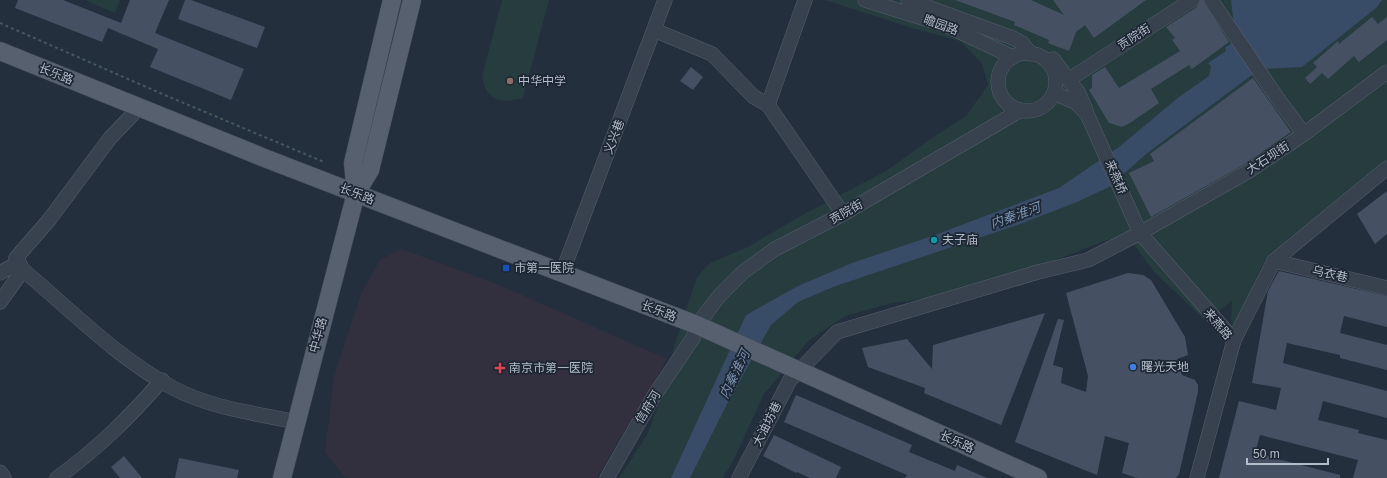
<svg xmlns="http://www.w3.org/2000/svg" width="1387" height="478" viewBox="0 0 1387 478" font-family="Helvetica,'Noto Sans SC',sans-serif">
<rect width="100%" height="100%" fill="#242f3e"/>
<path fill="#32303f" d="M402,249L499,285L667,359L640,409L619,439L597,478H350L343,475L325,452L334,377L361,294L380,260Z"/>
<g fill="#263c3f">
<path d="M85,0H120L115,13Z"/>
<path d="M502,0H549L523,98C501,104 486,101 482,76Z"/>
<path d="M825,0H1387V164L1293,235L1265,260L1253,285L1240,347L1231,321L1232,301L1206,321L1155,273L1130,239L1117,238L1104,241L1051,262L943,296L892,303L845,316L809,340L764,394L735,457L723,478H619L647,435L669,377L673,350L697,277L710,263L748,247L806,213L886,171L929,140L966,116L988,85L982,63L960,41L912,28Z"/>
</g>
<path fill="#394c67" d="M1231,0H1382L1376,8L1302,67L1260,69L1146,154L1109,187L1077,202L1020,224L833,287L798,302L771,325L728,402L690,478H671L746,315L798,286L852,263L935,235L1059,188L1119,147L1179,97L1209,76L1211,66L1208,63L1226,51L1225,48L1236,40Z"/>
<g fill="#455162">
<path d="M18,0H63L121,23L130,0H169L155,33L244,69L231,100L150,67L158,49L108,28L102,42L15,8Z"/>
<path d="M185,0H191L265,27L257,48L178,19Z"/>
<path d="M955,0H1031L1064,15L1053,0H1146L1094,38L1085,25L1076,32L1069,51L1048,43L1049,40L1014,25L1015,22Z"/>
<path d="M1200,0H1203L1229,42L1192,69L1189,65L1151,89L1159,103L1130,123L1122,127L1109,123L1089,90L1092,88V75L1105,67L1119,88L1180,51L1172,40L1175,38L1166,27L1197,7Z"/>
<path d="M1372,17L1378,24L1387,17V40L1359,62L1354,56L1328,79L1322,73L1310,84L1305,78L1317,67L1313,63L1338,41L1339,44Z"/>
<path d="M691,67L703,77L693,90L680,81Z"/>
<path d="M1253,78L1291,132L1245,164L1151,217L1129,173L1154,161L1150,154Z"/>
<path d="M1387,191V234L1375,244L1357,214Z"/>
<path d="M1279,271L1387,296V327L1344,316L1340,333L1387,345V370L1340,358V355L1287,343L1283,363L1387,391V418L1323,401L1318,420L1359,430L1358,433L1387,440V478H1353L1358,460L1260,435L1255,453L1340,475V478H1219L1239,401L1276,410L1281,388L1252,383L1268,291Z"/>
<path d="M1128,273L1143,275L1151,280L1185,337L1188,355L1177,359L1182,375L1195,380L1198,385V392L1179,474L1176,478H1137L1122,473L1129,443L1105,436L1097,475L1015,442L1058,319L1064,320L1053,365L1063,368L1061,383L1086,392L1088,376L1066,293Z"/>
<path d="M1045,313L1001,425L924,393L925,388L868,367L862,348L907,339L932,369L933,345Z"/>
<path d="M796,395L912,445L909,452L955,471L957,465L987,478H905L907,475L784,422Z"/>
<path d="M774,435L841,467L836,478H810L797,472L796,473L763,456Z"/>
<path d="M124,456L142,478H120L111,467Z"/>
<path d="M179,458L239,470L237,478H175Z"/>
</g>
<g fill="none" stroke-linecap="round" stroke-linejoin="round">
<defs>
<g id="minor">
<path d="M865,0L945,25L1013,57"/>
<path d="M908,0L1013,38L1022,43L1031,54"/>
<path d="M1211,0L1278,99L1304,134"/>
<path d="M654,30L712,54L754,97L768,105L843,214"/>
<circle cx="1027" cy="82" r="29"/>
<path d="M1053,59L1078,92L1086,110"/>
<path d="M1076,75L1192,0"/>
<path d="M1054,93L1075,102L1087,114L1140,233L1234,340L1197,478"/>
<path d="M768,105L805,0"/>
<path d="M1274,261L1387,288"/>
<path d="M23,270L16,258L49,220L110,138L139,108"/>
<path d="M0,273L19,262"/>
<path d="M562,273L665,0"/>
<path d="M0,302L23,270C71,310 116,357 173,388C210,408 255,413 296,422"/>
<path d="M1234,340L1274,261L1387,168"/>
<path d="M0,472L4,478"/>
<path d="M57,478C98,448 128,419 162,380"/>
<path d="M607,478L654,396L693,338L697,325L720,295L743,272L775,249L843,214L1021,110"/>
<path d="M739,478L790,380L837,332L1038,272L1088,260L1140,233L1249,171L1304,134L1387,72"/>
</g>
<g id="major">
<path d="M0,51L267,159L697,325L1038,478"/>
<path d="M356,193L353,163L392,0"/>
<path d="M282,478L356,193L370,170L412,0"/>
</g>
</defs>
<use href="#minor" stroke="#565f6c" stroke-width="15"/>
<use href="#major" stroke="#414a57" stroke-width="19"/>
<path stroke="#44595c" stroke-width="2" stroke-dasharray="3 3" stroke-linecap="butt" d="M0,23L160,93L324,162"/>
<use href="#minor" stroke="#38414e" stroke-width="14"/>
<use href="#major" stroke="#56606e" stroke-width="18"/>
</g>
<circle fill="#8d6e63" stroke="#1d2633" stroke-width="1.5" cx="510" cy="81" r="4"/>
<circle fill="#0f9aa8" stroke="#1d2633" stroke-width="1.5" cx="934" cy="240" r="4"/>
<rect fill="#1a4fb4" stroke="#1d2633" stroke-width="1.5" x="502" y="264" width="8" height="8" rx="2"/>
<circle fill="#3f7fe0" stroke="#1d2633" stroke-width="1.5" cx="1133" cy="367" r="4"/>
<path fill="#e0444e" stroke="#1d2633" stroke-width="1.5" d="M498 362h4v4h4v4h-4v4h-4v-4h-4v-4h4z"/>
<g text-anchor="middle" stroke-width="3.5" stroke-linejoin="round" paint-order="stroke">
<g font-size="12" fill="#b4bcc9" stroke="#1d2633">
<text transform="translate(941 25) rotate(20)" y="4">瞻园路</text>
<text transform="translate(1134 37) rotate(-33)" y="4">贡院街</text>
<text transform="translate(56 74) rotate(22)" y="4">长乐路</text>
<text transform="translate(614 137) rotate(-69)" y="4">义兴巷</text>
<text transform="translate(1268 158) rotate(-33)" y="4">大石坝街</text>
<text transform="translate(1116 177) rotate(67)" y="4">来燕桥</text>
<text transform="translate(357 194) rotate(21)" y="4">长乐路</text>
<text transform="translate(846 212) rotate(-29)" y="4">贡院街</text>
<text transform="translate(1330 274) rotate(13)" y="4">乌衣巷</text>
<text transform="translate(659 311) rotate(21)" y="4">长乐路</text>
<text transform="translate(1218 324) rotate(50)" y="4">来燕路</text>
<text transform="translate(318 335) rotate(-75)" y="4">中华路</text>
<text transform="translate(648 407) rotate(-58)" y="4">信府河</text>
<text transform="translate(767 424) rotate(-63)" y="4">大油坊巷</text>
<text transform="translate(957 442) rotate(24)" y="4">长乐路</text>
</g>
<g font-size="12" fill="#b4bcc9" stroke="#1d2633" text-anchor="start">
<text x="518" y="85">中华中学</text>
<text x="942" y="244">夫子庙</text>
<text x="514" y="272">市第一医院</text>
<text x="1141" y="371">曙光天地</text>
<text x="509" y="372">南京市第一医院</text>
</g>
<g font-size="13" font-style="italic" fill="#7c92b1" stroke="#1d2633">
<text transform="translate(1015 215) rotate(-20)" y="5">内秦淮河</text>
<text transform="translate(734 374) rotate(-64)" y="5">内秦淮河</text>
</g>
</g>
<path d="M1247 458v6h81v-6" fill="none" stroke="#b4bcc9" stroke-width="2"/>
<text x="1253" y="458" font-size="12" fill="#b4bcc9" stroke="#1d2633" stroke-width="3" paint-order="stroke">50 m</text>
</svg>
